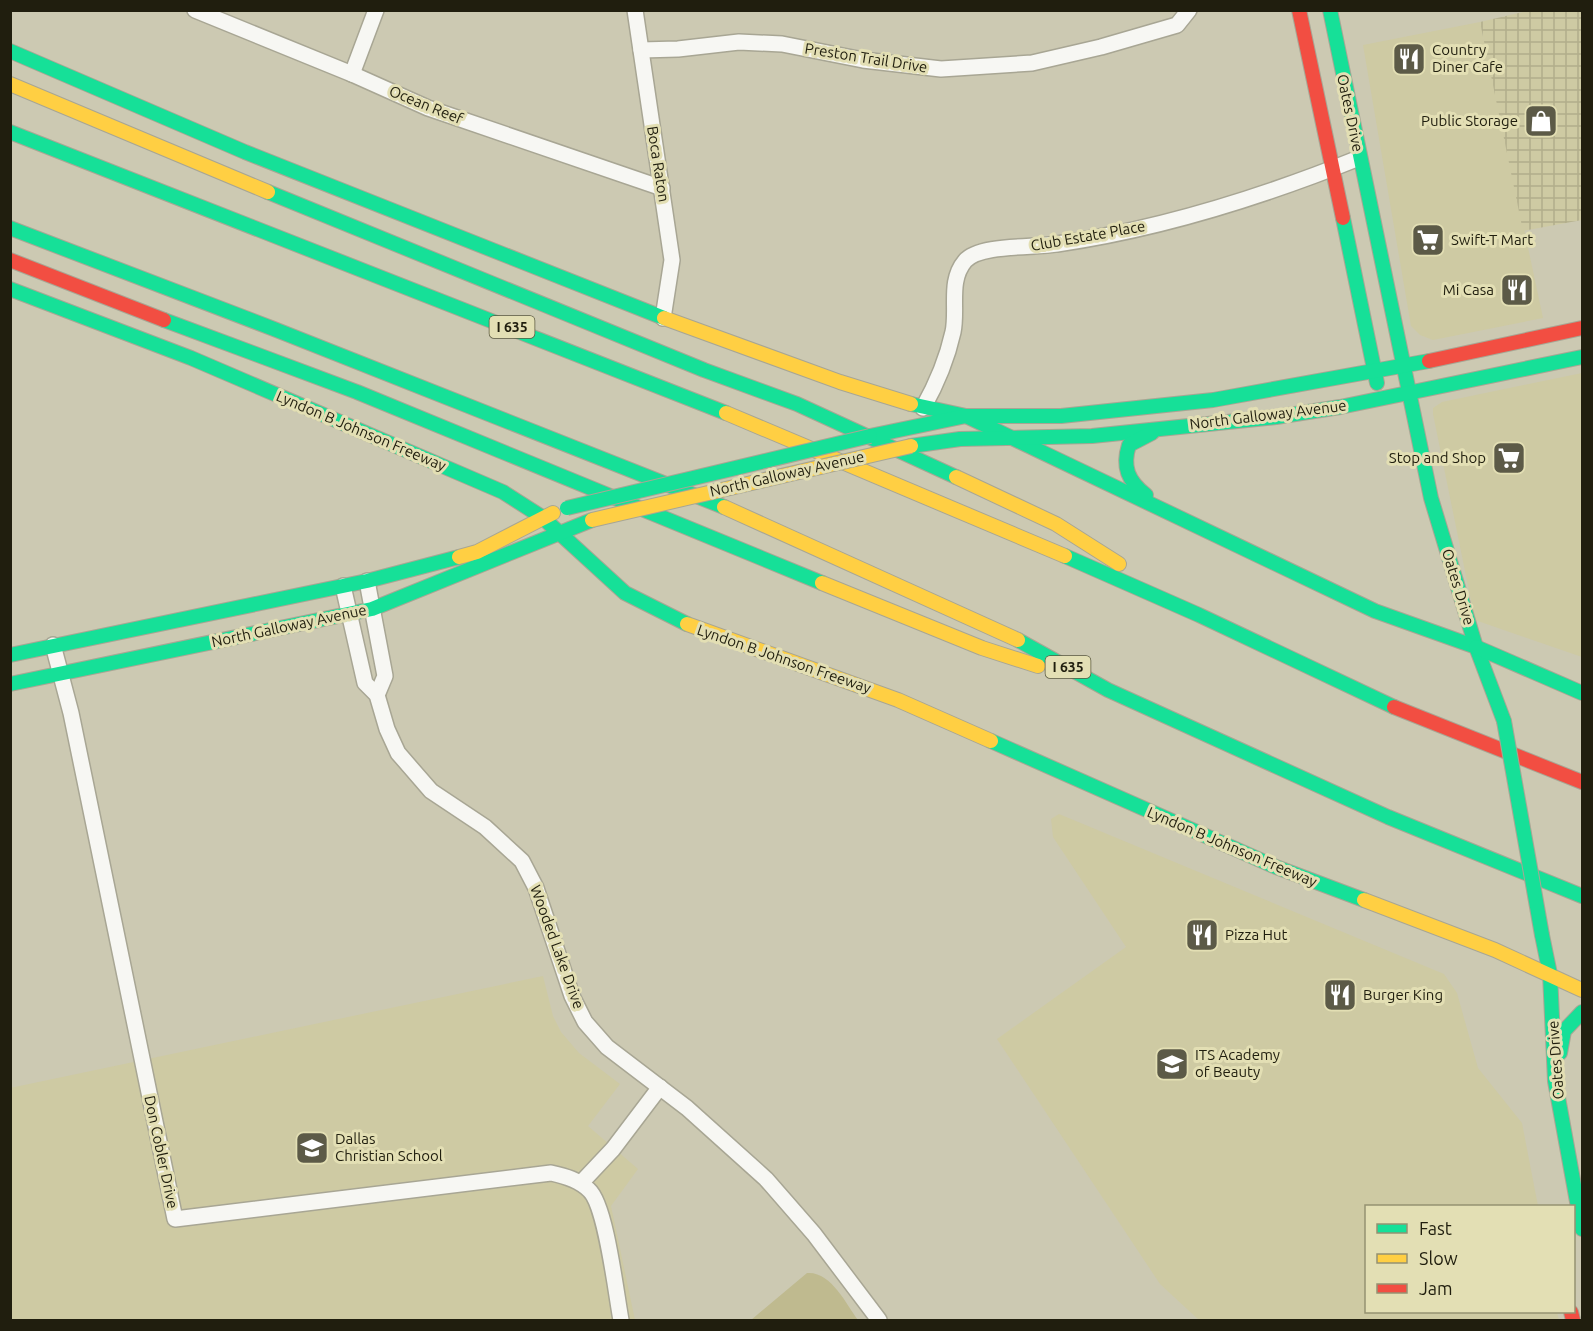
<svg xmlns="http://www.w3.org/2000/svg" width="1593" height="1331" viewBox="0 0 1593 1331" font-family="Ubuntu,sans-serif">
<defs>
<pattern id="industrial-grid" width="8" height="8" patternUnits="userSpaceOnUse" patternTransform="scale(1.5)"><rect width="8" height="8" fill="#cecaa3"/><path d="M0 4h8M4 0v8" fill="none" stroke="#b1ad8b"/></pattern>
</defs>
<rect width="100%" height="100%" fill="#ccc9b2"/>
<g fill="#cecaa3">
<path d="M1480,22L1543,318L1433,340L1420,335L1411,326L1363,45Z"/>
<path d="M1582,373V657L1475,620L1433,414V408L1442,402Z"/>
<path d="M1059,814L1444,974L1457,993L1478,1068L1522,1123L1538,1206H1366V1312H1557L1559,1320H1199L1160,1284L997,1039L1126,947L1053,837L1051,819Z"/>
<path d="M543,976L553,1016L561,1032L579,1053L620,1084L588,1126L638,1169L611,1206L635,1320H11L10,1088Z"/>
</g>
<path fill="url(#industrial-grid)" d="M1531,10L1582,11V220L1523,231L1480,22Z"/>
<path fill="#bfba8f" d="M807,1273C831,1271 846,1304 858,1320H751Z"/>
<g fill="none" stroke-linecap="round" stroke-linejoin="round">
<defs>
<g id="street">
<path d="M195,10L352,74L428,108L662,188"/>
<path d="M635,10L672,260L663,318"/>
<path d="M641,50L678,49L739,42L782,44L863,60L941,69L1032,63L1101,47L1177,25L1189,10"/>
<path d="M352,74L376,10"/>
<path d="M923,408C936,385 947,359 953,332C958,309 948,281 965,261C979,244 1034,248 1057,244C1161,229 1262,197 1359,158"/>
<path d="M367,581L385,676L377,695"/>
<path d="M343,586L365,683L377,695L387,729L398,753L431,791L485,827L522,861L536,888L572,996L585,1022L607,1047L687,1108L766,1179L814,1234L879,1320"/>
<path d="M53,645L71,713L175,1219L551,1173C565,1176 579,1180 589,1190C606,1205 616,1294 621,1320"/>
<path d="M581,1183L613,1149L660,1087"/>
</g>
<g id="fast">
<path d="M1330,10L1431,498L1476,647L1504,721"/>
<path d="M10,51L245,152L664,318"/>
<path d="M10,132L726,413"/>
<path d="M268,192L704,370L797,404L956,477"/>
<path d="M1343,218L1377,383"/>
<path d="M10,228L274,329L724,507"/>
<path d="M10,289L191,358L503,492L542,517L625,593L687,624"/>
<path d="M164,320L357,392L822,583"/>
<path d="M911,404L966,416L1375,611L1476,647"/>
<path d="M870,436L966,416H1061L1213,400L1429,361"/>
<path d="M911,446L960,439L1092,436L1276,417L1340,407L1582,357"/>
<path d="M1146,495C1128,481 1122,467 1129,445L1152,433"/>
<path d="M1065,556L1199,615L1394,707"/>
<path d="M1018,640L1108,690L1388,817L1582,896"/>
<path d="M1476,647L1582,693"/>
<path d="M10,655L367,581L459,557"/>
<path d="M10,684L372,609L592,520"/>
<path d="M991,741L1276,867L1364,900"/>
<path d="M1542,935L1550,974L1555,1081L1582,1229"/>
<path d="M1560,1053L1564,1031L1582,1012"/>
</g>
<g id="slow">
<path d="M10,84L268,192"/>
<path d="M664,318L840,382L911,404"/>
<path d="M726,413L1065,556"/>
<path d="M956,477L1056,524L1119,564"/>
<path d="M724,507L1018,640"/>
<path d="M459,557L477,552L553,513"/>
<path d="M822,583L982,648L1038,666"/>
<path d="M687,624L898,700L991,741"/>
<path d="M1364,900L1495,950L1582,990"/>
</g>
<g id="jam">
<path d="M1299,10L1343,218"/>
<path d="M10,260L164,320"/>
<path d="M1429,361L1582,328"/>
<path d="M1394,707L1582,782"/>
<path d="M1571,1312L1573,1320"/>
</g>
</defs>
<use href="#street" stroke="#a8a694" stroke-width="18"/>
<use href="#fast" stroke="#a8a694" stroke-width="16"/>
<use href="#slow" stroke="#a8a694" stroke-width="16"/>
<use href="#jam" stroke="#a8a694" stroke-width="16"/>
<use href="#street" stroke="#f7f7f3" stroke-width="15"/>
<use href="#fast" stroke="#16e098" stroke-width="14"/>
<use href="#slow" stroke="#ffcf43" stroke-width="14"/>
<use href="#jam" stroke="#f24e42" stroke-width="14"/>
<defs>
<g id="fast-bridge">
<path d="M567,508L870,436"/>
<path d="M1504,721L1542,935"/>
</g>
<path id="slow-bridge" d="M592,520L911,446"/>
</defs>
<use href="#fast-bridge" stroke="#a8a694" stroke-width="16" stroke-linecap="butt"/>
<use href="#slow-bridge" stroke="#a8a694" stroke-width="16" stroke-linecap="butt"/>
<use href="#fast-bridge" stroke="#16e098" stroke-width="14"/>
<use href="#slow-bridge" stroke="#ffcf43" stroke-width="14"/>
</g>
<defs>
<symbol id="restaurant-square" viewBox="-11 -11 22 22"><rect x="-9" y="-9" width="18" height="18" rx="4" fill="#5c5a47" stroke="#e3dfb4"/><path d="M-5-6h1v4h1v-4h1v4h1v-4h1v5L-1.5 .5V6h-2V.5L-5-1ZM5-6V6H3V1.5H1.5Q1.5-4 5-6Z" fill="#fff"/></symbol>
<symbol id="shop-square" viewBox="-11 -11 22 22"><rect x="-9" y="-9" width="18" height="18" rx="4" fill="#5c5a47" stroke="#e3dfb4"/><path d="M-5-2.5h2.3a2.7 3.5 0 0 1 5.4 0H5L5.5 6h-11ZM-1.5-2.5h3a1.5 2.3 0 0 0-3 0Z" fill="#fff"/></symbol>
<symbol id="supermarket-square" viewBox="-11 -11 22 22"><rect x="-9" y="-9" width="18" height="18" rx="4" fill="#5c5a47" stroke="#e3dfb4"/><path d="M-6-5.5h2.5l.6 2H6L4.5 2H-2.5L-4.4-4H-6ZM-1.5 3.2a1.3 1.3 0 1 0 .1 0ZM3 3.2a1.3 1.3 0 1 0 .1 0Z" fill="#fff"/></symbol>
<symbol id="university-square" viewBox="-11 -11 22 22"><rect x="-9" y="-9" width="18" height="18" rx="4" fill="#5c5a47" stroke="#e3dfb4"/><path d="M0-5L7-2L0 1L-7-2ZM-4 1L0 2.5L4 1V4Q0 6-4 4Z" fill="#fff"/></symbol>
<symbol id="school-square" viewBox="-11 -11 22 22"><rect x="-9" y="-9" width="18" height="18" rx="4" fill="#5c5a47" stroke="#e3dfb4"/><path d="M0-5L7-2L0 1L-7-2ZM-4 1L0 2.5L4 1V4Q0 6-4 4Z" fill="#fff"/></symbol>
</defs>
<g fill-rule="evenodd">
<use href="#restaurant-square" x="1390" y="40" width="38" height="38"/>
<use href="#shop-square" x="1522" y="102" width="38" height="38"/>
<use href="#supermarket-square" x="1409" y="221" width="38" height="38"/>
<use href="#restaurant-square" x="1498" y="271" width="38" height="38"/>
<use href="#supermarket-square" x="1490" y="439" width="38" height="38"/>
<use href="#restaurant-square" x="1183" y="916" width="38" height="38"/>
<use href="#restaurant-square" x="1321" y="976" width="38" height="38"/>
<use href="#university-square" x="1153" y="1045" width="38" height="38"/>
<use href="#school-square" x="293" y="1129" width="38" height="38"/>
</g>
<g text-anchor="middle" stroke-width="6" stroke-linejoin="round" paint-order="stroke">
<g fill="#e3dfb4" stroke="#5a5840" stroke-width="1.5">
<rect x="489.5" y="316" width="45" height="22" rx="4.5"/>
<rect x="1045.5" y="656" width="45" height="22" rx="4.5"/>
</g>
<g font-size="14" font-weight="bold" fill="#201e0e">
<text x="512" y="332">I 635</text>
<text x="1068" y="672">I 635</text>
</g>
<g font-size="15" fill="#201e0e" stroke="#e3dfb4" text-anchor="start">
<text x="1432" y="55">Country<tspan x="1432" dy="17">Diner Cafe</tspan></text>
<text x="1518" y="126" text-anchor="end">Public Storage</text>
<text x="1451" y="245">Swift-T Mart</text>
<text x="1494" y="295" text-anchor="end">Mi Casa</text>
<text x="1486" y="463" text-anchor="end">Stop and Shop</text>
<text x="1225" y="940">Pizza Hut</text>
<text x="1363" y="1000">Burger King</text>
<text x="1195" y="1060">ITS Academy<tspan x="1195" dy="17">of Beauty</tspan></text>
<text x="335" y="1144">Dallas<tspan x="335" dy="17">Christian School</tspan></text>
</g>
<g font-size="15" fill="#201e0e" stroke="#e3dfb4">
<text transform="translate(866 58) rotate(9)" y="5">Preston Trail Drive</text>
<text transform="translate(426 105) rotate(22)" y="5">Ocean Reef</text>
<text transform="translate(1350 113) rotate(78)" y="5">Oates Drive</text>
<text transform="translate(658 164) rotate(81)" y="5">Boca Raton</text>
<text transform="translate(1088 236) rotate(-10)" y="5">Club Estate Place</text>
<text transform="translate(1268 415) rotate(-7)" y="5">North Galloway Avenue</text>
<text transform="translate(361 431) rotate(23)" y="5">Lyndon B Johnson Freeway</text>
<text transform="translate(787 474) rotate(-13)" y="5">North Galloway Avenue</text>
<text transform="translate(1458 587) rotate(73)" y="5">Oates Drive</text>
<text transform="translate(289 626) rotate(-12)" y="5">North Galloway Avenue</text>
<text transform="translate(784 659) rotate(19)" y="5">Lyndon B Johnson Freeway</text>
<text transform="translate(1232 847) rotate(23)" y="5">Lyndon B Johnson Freeway</text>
<text transform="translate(557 947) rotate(70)" y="5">Wooded Lake Drive</text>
<text transform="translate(1556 1060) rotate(-94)" y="5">Oates Drive</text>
<text transform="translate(161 1152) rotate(78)" y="5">Don Cobler Drive</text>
</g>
</g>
<rect width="1593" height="1331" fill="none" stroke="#201e0e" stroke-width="24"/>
<rect x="1365" y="1205" width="210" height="108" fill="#e3dfb4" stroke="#959272" stroke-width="1.5"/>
<rect x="1377" y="1224" width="30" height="9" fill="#16e098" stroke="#959272" stroke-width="1.5"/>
<text x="1419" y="1235" font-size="18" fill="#201e0e">Fast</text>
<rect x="1377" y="1254" width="30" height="9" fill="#ffcf43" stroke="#959272" stroke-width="1.5"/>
<text x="1419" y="1265" font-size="18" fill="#201e0e">Slow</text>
<rect x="1377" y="1284" width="30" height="9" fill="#f24e42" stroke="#959272" stroke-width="1.5"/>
<text x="1419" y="1295" font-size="18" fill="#201e0e">Jam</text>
</svg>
